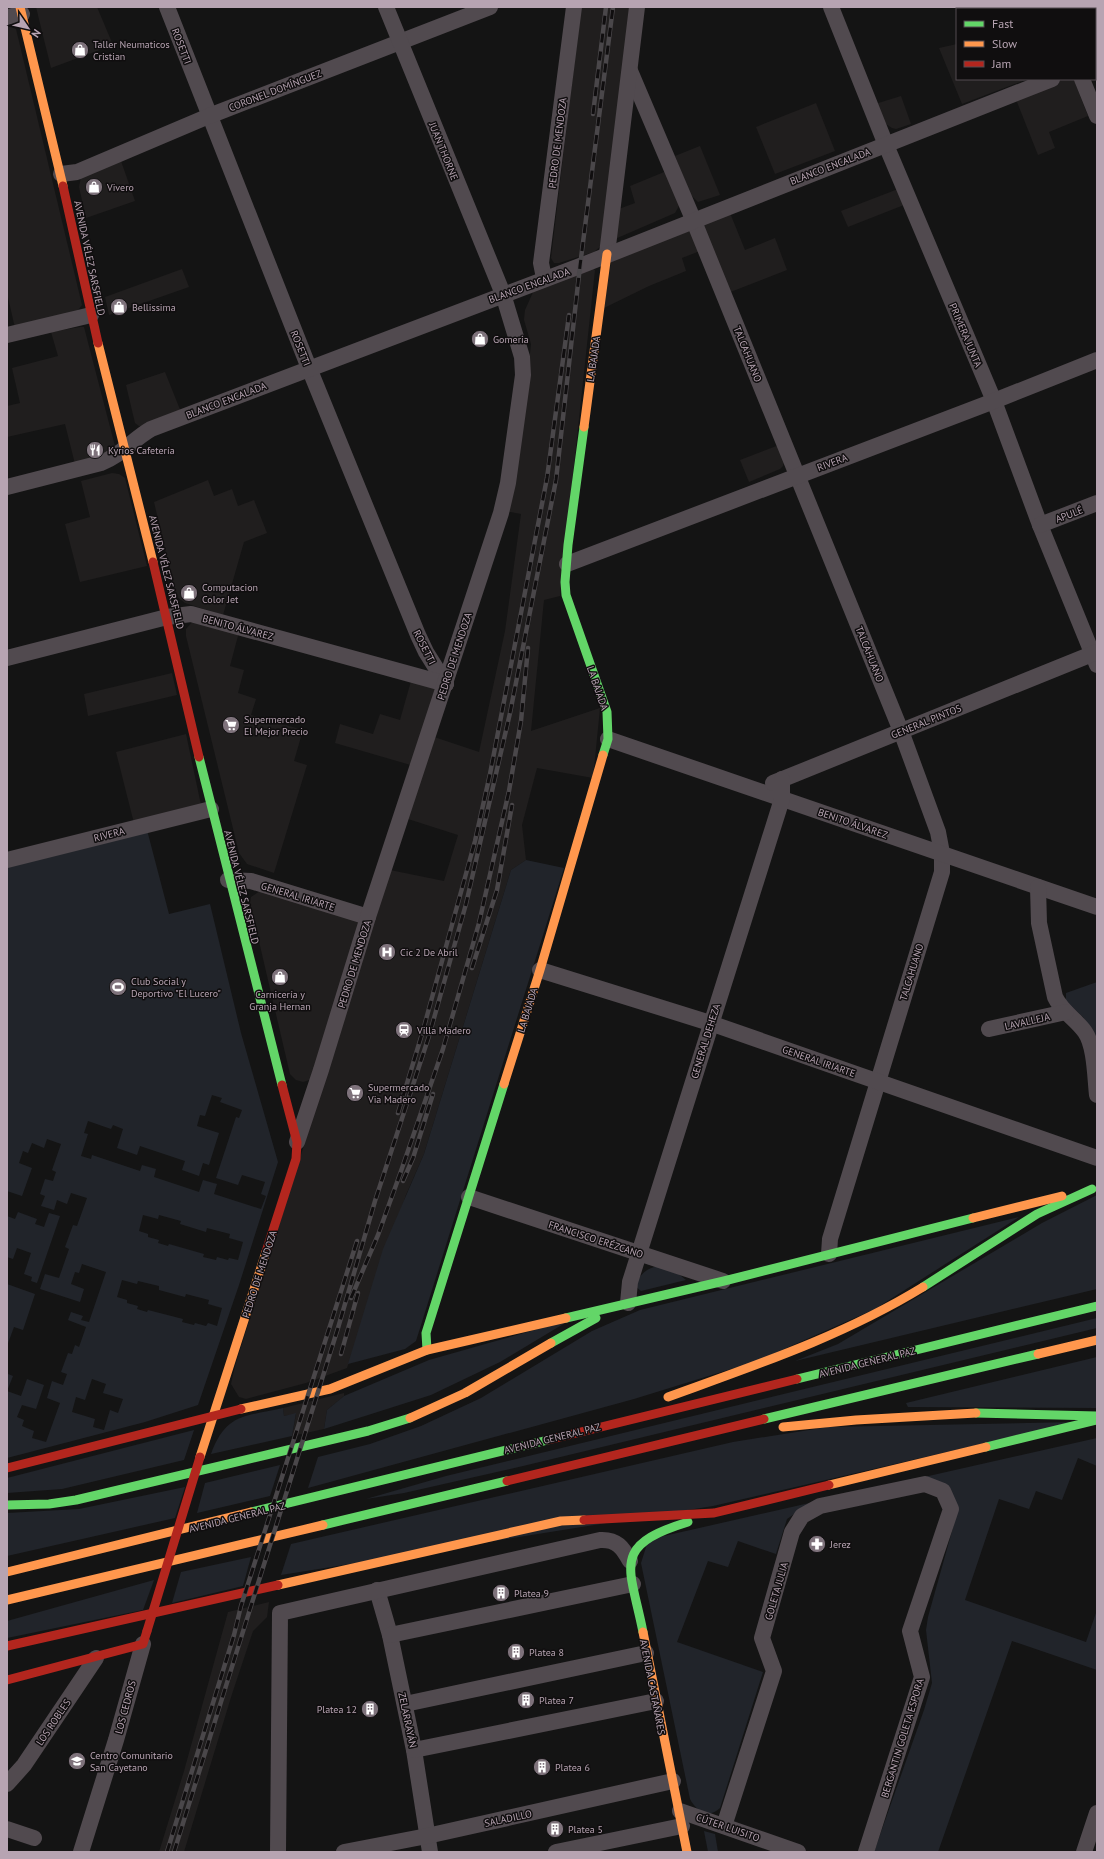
<svg xmlns="http://www.w3.org/2000/svg" width="1104" height="1859" viewBox="0 0 1104 1859" font-family="'PT Sans',sans-serif">
<rect width="100%" height="100%" fill="#141414"/>
<g fill="#201e1e">
<path d="M36,7H97L113,45L51,68Z"/>
<path d="M581,7H631L602,245L594,252L559,263H554L551,258Z"/>
<path d="M7,26L16,29L82,305L78,310L15,328L7,293Z"/>
<path d="M957,44V79H1028L962,104L939,48Z"/>
<path d="M1059,79L1074,80L1088,116L1049,132L1055,148L1038,155L1015,97Z"/>
<path d="M901,96L911,124L896,129L892,128L883,122L875,104Z"/>
<path d="M816,103L835,151L775,174L756,127Z"/>
<path d="M700,146L720,195L698,202L690,194L675,156Z"/>
<path d="M121,161L135,201L86,218L79,187L81,177Z"/>
<path d="M669,170L680,204L675,213L615,239L616,210L635,203L630,186Z"/>
<path d="M898,189L904,205L848,227L841,211Z"/>
<path d="M728,208L745,250L775,238L787,270L728,293L702,222Z"/>
<path d="M688,225L700,251L682,258L686,271L649,286L604,308L611,262Z"/>
<path d="M592,268L595,270L560,596L544,600L531,731L600,708L593,778L537,768L522,825L526,860L511,870L424,1154L406,1195L347,1368L306,1383L246,1399L239,1397L231,1384L235,1366L390,870L444,881L458,835L408,819L434,737L479,752L505,631L521,514L506,511L523,417L531,344L524,320L525,310L534,290Z"/>
<path d="M182,269L189,287L109,315L105,297Z"/>
<path d="M80,327H84L116,450L75,464L65,424L7,437V406L20,403L12,368L58,356L51,332Z"/>
<path d="M165,372L181,412L142,427L139,426L135,423L126,385Z"/>
<path d="M779,445L784,462L783,466L780,469L749,482L740,460Z"/>
<path d="M112,473L119,474L125,478L147,566L80,582L65,524L90,517L81,481Z"/>
<path d="M208,480L214,496L232,489L238,506L254,500L267,533L244,542L223,615L185,603L176,596L154,502Z"/>
<path d="M193,621L239,632L230,666L244,670L238,693L256,699L251,715L303,730L294,761L307,765L274,873L247,864L239,853L186,636V629Z"/>
<path d="M172,673L177,695L88,716L84,694Z"/>
<path d="M411,681L435,688L414,766L335,743L340,724L373,734L380,714L400,720Z"/>
<path d="M186,734L201,805L134,823L116,752Z"/>
<path d="M260,891L354,918L361,924L310,1080L303,1082L296,1080L290,1074L250,903L251,897Z"/>
<path d="M344,1393V1396L327,1410L324,1429L292,1436L296,1414L284,1416L283,1408Z"/>
<path d="M269,1602L267,1617L253,1631L232,1694L184,1852H159L184,1771L228,1612Z"/>
</g>
<g fill="#21242a" fill-rule="evenodd">
<path d="M147,830L169,914L210,904L241,1033L278,1162L239,1285L198,1405L145,1422L7,1458V1377L8,1374L13,1376L7,1391L21,1396L27,1379L44,1385L36,1409L22,1405L17,1417L24,1420L22,1426L34,1431L32,1438L46,1442L60,1403L47,1398L52,1381L63,1385L67,1374L61,1372L68,1353L72,1354L75,1345L79,1347L86,1327L68,1320L71,1312L83,1316L81,1320L89,1322L106,1272L82,1264L79,1273L75,1272L71,1284L84,1289L80,1302L40,1289L45,1274L59,1278L69,1249L65,1247L73,1225L77,1226L87,1198L71,1193L67,1204L57,1200L54,1210L41,1206L45,1196L40,1194L45,1179L53,1181L56,1172L52,1170L61,1144L47,1139L44,1148L32,1143L28,1153L23,1151L19,1163L32,1168L22,1196L7,1191V865ZM212,1095L222,1098L220,1102L242,1110L239,1118L236,1117L216,1178L238,1185L242,1175L265,1182L261,1194L266,1196L261,1209L214,1194L217,1184L203,1180L199,1192L154,1177L156,1169L142,1165L140,1171L92,1155L91,1159L81,1156L88,1134L84,1133L88,1121L111,1129L113,1125L123,1129L117,1148L137,1155L140,1146L185,1161L182,1170L199,1176L203,1163L209,1165L219,1133L197,1126L200,1115L205,1116ZM143,1215L158,1219L159,1215L181,1221L180,1224L206,1232L207,1228L230,1234L229,1238L243,1242L238,1260L229,1258L228,1260L217,1257L216,1260L203,1257L204,1254L169,1244L168,1246L158,1243L159,1240L148,1237V1234L139,1231ZM122,1280L137,1284L138,1281L159,1286V1290L185,1297L186,1294L209,1300L208,1304L222,1308L217,1326L208,1323L206,1326L195,1323L194,1325L182,1322L183,1319L148,1310L147,1312L137,1309L138,1306L127,1303V1300L117,1297ZM92,1379L106,1384L103,1393L123,1399L118,1413L110,1410L104,1430L93,1427L95,1419L72,1412L76,1397L85,1400Z"/>
<path d="M526,860L564,868L416,1341L405,1349L348,1364L383,1249L424,1154L511,870Z"/>
<path d="M1097,982V1039L1083,1017L1066,1001V993Z"/>
<path d="M1097,1195V1289L795,1361L838,1344L1042,1223Z"/>
<path d="M18,1212L37,1219L35,1224L44,1227L49,1213L60,1216L37,1283L31,1281L32,1277L24,1274L31,1253L17,1248L13,1259L7,1257V1216L15,1219Z"/>
<path d="M1019,1217L875,1309L757,1361L634,1399L308,1488L318,1457L370,1444L421,1426L481,1398L592,1331L640,1310Z"/>
<path d="M660,1266L670,1267L686,1280L641,1291L635,1286C640,1274 647,1267 660,1266Z"/>
<path d="M7,1284L35,1294L23,1330L14,1327L7,1346Z"/>
<path d="M1097,1318V1328L523,1466L404,1493L366,1499L446,1476Z"/>
<path d="M570,1320L500,1362L431,1395L324,1429L327,1410L344,1396L429,1360Z"/>
<path d="M1097,1357V1408L908,1407L906,1403Z"/>
<path d="M283,1408L284,1416L296,1413L292,1436L211,1454C226,1413 244,1417 283,1408Z"/>
<path d="M1076,1422L713,1506L281,1575L291,1544L733,1442L828,1427Z"/>
<path d="M194,1430L184,1460L62,1489L7,1493V1478Z"/>
<path d="M1097,1438V1466L1078,1458L1062,1500L1036,1491L1029,1509L999,1499L965,1600L1086,1642L1097,1610V1670L1012,1641L938,1852H874L924,1710L932,1683L926,1630L928,1617L954,1524L942,1485L797,1512L787,1519L776,1554L738,1541L728,1567L708,1561L677,1642L763,1672L720,1808C709,1819 696,1811 690,1799L641,1563L647,1544L655,1538Z"/>
<path d="M280,1465L270,1496L197,1513L205,1483Z"/>
<path d="M185,1487L175,1518L7,1556V1513L79,1509Z"/>
<path d="M251,1557L243,1586L172,1603L181,1572Z"/>
<path d="M154,1580L143,1610L7,1638V1621Z"/>
<path d="M704,1831L715,1834L718,1852H708Z"/>
</g>
<g fill="none" stroke-linecap="round" stroke-linejoin="round">
<g stroke="#514a4f" stroke-width="16">
<path d="M167,7L309,368L418,635L426,652L446,684"/>
<path d="M831,7L886,145L994,401L1040,525L1097,665"/>
<path d="M1053,7V9"/>
<path d="M7,17L22,14"/>
<path d="M1095,62L1097,61"/>
<path d="M630,71L693,219L901,731L938,832L942,853V872L830,1239L829,1254"/>
<path d="M1082,79L1097,116"/>
<path d="M61,174L77,172L209,116L490,7"/>
<path d="M607,254L637,7"/>
<path d="M544,278L541,263L574,7"/>
<path d="M7,335L91,315"/>
<path d="M7,487L101,463C122,455 132,440 151,429L580,266L1052,79"/>
<path d="M1040,525L1097,503"/>
<path d="M567,564L994,401L1097,360"/>
<path d="M7,658L167,617L191,614L446,684"/>
<path d="M608,739L1097,907"/>
<path d="M773,783L1097,652"/>
<path d="M7,860L211,809"/>
<path d="M228,880L251,881L368,917"/>
<path d="M1038,887L1039,923L1055,997C1062,1012 1076,1019 1085,1032C1095,1046 1095,1078 1097,1095"/>
<path d="M540,970L710,1023L1097,1158"/>
<path d="M989,1029L1066,1012"/>
<path d="M297,1142L321,1070L368,917L501,513L508,483L523,375L522,357L503,294L386,7"/>
<path d="M469,1197L723,1281"/>
<path d="M628,1303L630,1282L782,799V779"/>
<path d="M377,1590L390,1635L414,1750L430,1852"/>
<path d="M390,1635L633,1584"/>
<path d="M405,1704L646,1653"/>
<path d="M414,1750L656,1701"/>
<path d="M7,1784L24,1765L96,1658"/>
<path d="M680,1811L798,1852"/>
<path d="M724,1826L774,1671L762,1638L792,1532L802,1516L820,1506L925,1484L943,1491L951,1509L910,1631L922,1677L866,1852"/>
<path d="M7,1829L34,1838"/>
<path d="M81,1852L116,1740L143,1644"/>
<path d="M278,1852L280,1613L600,1540C617,1539 623,1548 630,1561"/>
<path d="M344,1852L427,1836L673,1781"/>
<path d="M556,1852L682,1826"/>
<path d="M1084,1852L1097,1813"/>
</g>
<g stroke="#63d668" stroke-width="9">
<path d="M584,427L568,545L565,582L566,595L607,712L608,739L603,755"/>
<path d="M199,757L282,1085"/>
<path d="M923,1287L1037,1214L1092,1189"/>
<path d="M566,1318L724,1281L973,1218"/>
<path d="M551,1343L596,1318"/>
<path d="M427,1350L426,1333L504,1084"/>
<path d="M797,1379L1097,1306"/>
<path d="M976,1413L1097,1416"/>
<path d="M764,1419L1038,1354"/>
<path d="M986,1447L1097,1420"/>
<path d="M7,1505L49,1504L76,1500L368,1431L410,1418"/>
<path d="M251,1512L548,1440"/>
<path d="M323,1525L507,1481"/>
<path d="M643,1632C630,1566 610,1546 688,1522"/>
</g>
<g stroke="#ff974d" stroke-width="9">
<path d="M20,7L63,186"/>
<path d="M98,343L153,562"/>
<path d="M584,427L607,254"/>
<path d="M504,1084L540,970L603,755"/>
<path d="M973,1218L1062,1196"/>
<path d="M1038,1354L1097,1340"/>
<path d="M668,1397C756,1365 843,1336 923,1287"/>
<path d="M241,1409L330,1389L427,1350L566,1318"/>
<path d="M410,1418L465,1393L551,1343"/>
<path d="M783,1427L856,1420L976,1413"/>
<path d="M200,1457L266,1252"/>
<path d="M829,1485L986,1447"/>
<path d="M7,1572L251,1512"/>
<path d="M278,1585L561,1521L584,1520"/>
<path d="M7,1600L323,1525"/>
<path d="M643,1632L687,1852"/>
</g>
<g stroke="#b3261e" stroke-width="9">
<path d="M63,186L98,343"/>
<path d="M153,562L199,757"/>
<path d="M266,1252L296,1159L297,1142L282,1085"/>
<path d="M548,1440L797,1379"/>
<path d="M7,1468L241,1409"/>
<path d="M507,1481L764,1419"/>
<path d="M584,1520L714,1513L829,1485"/>
<path d="M7,1646L278,1585"/>
<path d="M7,1680L143,1644L147,1631"/>
</g>
<defs>
<g id="rail">
<path d="M593,114L606,7"/>
<path d="M472,968L497,890L512,805"/>
<path d="M398,1113L422,1034L475,841L490,774L547,478L569,315"/>
<path d="M403,1181L413,1158L433,1094"/>
<path d="M351,1298L378,1235L400,1174L443,1049L479,923L509,791L521,721L528,648"/>
<path d="M341,1354L358,1293"/>
<path d="M167,1852L234,1635L241,1606L357,1241"/>
<path d="M174,1852L338,1328L375,1201L429,1036L466,904L510,713L556,480L580,266L613,7"/>
</g>
</defs>
<use href="#rail" stroke="#4a474a" stroke-width="4.5"/>
<use href="#rail" stroke="#100e0f" stroke-width="3" stroke-dasharray="9" stroke-linecap="butt"/>
<path stroke="#b3261e" stroke-width="9" d="M147,1631L200,1457"/>
</g>
<defs>
<symbol id="shop-disc" viewBox="-11 -11 22 22"><circle r="9.5" fill="#7e727b" stroke="#100e0f"/><path d="M-5-2.5h2.3a2.7 3.5 0 0 1 5.4 0H5L5.5 6h-11ZM-1.5-2.5h3a1.5 2.3 0 0 0-3 0Z" fill="#fff"/></symbol>
<symbol id="restaurant-disc" viewBox="-11 -11 22 22"><circle r="9.5" fill="#7e727b" stroke="#100e0f"/><path d="M-5-6h1v4h1v-4h1v4h1v-4h1v5L-1.5 .5V6h-2V.5L-5-1ZM5-6V6H3V1.5H1.5Q1.5-4 5-6Z" fill="#fff"/></symbol>
<symbol id="supermarket-disc" viewBox="-11 -11 22 22"><circle r="9.5" fill="#7e727b" stroke="#100e0f"/><path d="M-6-5.5h2.5l.6 2H6L4.5 2H-2.5L-4.4-4H-6ZM-1.5 3.2a1.3 1.3 0 1 0 .1 0ZM3 3.2a1.3 1.3 0 1 0 .1 0Z" fill="#fff"/></symbol>
<symbol id="hospital-disc" viewBox="-11 -11 22 22"><circle r="9.5" fill="#7e727b" stroke="#100e0f"/><path d="M-5-5h3v3.5h4V-5h3V5h-3V1.5h-4V5h-3Z" fill="#fff"/></symbol>
<symbol id="stadium-disc" viewBox="-11 -11 22 22"><circle r="9.5" fill="#7e727b" stroke="#100e0f"/><path d="M0-5a6.5 5 0 1 0 0 10a6.5 5 0 1 0 0-10ZM-3.5-1.8h7v3.6h-7Z" fill="#fff"/></symbol>
<symbol id="station-disc" viewBox="-11 -11 22 22"><circle r="9.5" fill="#7e727b" stroke="#100e0f"/><path d="M-3-6H3Q5-6 5-4V2Q5 4 3 4L4.5 6H3L1.5 4h-3L-3 6H-4.5L-3 4Q-5 4-5 2V-4Q-5-6-3-6ZM-3.5-4v3h7v-3ZM-3.5 1v1.5H-2V1ZM2 1v1.5H3.5V1Z" fill="#fff"/></symbol>
<symbol id="pharmacy-disc" viewBox="-11 -11 22 22"><circle r="9.5" fill="#7e727b" stroke="#100e0f"/><path d="M-2-6h4v4h4v4h-4v4h-4v-4h-4v-4h4Z" fill="#fff"/></symbol>
<symbol id="building-disc" viewBox="-11 -11 22 22"><circle r="9.5" fill="#7e727b" stroke="#100e0f"/><path d="M-4-6H4V6H1V3H-1V6H-4ZM-2.5-4.3h1.7v1.8h-1.7ZM.8-4.3h1.7v1.8H.8ZM-2.5-1h1.7V.8h-1.7ZM.8-1h1.7V.8H.8Z" fill="#fff"/></symbol>
<symbol id="school-disc" viewBox="-11 -11 22 22"><circle r="9.5" fill="#7e727b" stroke="#100e0f"/><path d="M0-5L7-2L0 1L-7-2ZM-4 1L0 2.5L4 1V4Q0 6-4 4Z" fill="#fff"/></symbol>
</defs>
<g fill-rule="evenodd">
<use href="#shop-disc" x="70" y="40" width="20" height="20"/>
<use href="#shop-disc" x="84" y="177" width="20" height="20"/>
<use href="#shop-disc" x="109" y="297" width="20" height="20"/>
<use href="#shop-disc" x="470" y="329" width="20" height="20"/>
<use href="#restaurant-disc" x="85" y="440" width="20" height="20"/>
<use href="#shop-disc" x="179" y="583" width="20" height="20"/>
<use href="#supermarket-disc" x="221" y="715" width="20" height="20"/>
<use href="#hospital-disc" x="377" y="942" width="20" height="20"/>
<use href="#shop-disc" x="270" y="967" width="20" height="20"/>
<use href="#stadium-disc" x="108" y="977" width="20" height="20"/>
<use href="#station-disc" x="394" y="1020" width="20" height="20"/>
<use href="#supermarket-disc" x="345" y="1083" width="20" height="20"/>
<use href="#pharmacy-disc" x="807" y="1534" width="20" height="20"/>
<use href="#building-disc" x="491" y="1583" width="20" height="20"/>
<use href="#building-disc" x="506" y="1642" width="20" height="20"/>
<use href="#building-disc" x="516" y="1690" width="20" height="20"/>
<use href="#building-disc" x="360" y="1699" width="20" height="20"/>
<use href="#school-disc" x="67" y="1751" width="20" height="20"/>
<use href="#building-disc" x="532" y="1757" width="20" height="20"/>
<use href="#building-disc" x="545" y="1819" width="20" height="20"/>
</g>
<g text-anchor="middle" stroke-width="3" stroke-linejoin="round" paint-order="stroke">
<g font-size="10" fill="#b7a4b2" stroke="#100e0f" text-anchor="start">
<text x="93" y="48">Taller Neumaticos<tspan x="93" dy="12">Cristian</tspan></text>
<text x="107" y="191">Vivero</text>
<text x="132" y="311">Bellissima</text>
<text x="493" y="343">Gomeria</text>
<text x="108" y="454">Kyrios Cafetería</text>
<text x="202" y="591">Computacion<tspan x="202" dy="12">Color Jet</tspan></text>
<text x="244" y="723">Supermercado<tspan x="244" dy="12">El Mejor Precio</tspan></text>
<text x="400" y="956">Cic 2 De Abril</text>
<text x="131" y="985">Club Social y<tspan x="131" dy="12">Deportivo "El Lucero"</tspan></text>
<text x="280" y="998" text-anchor="middle">Carnicería y<tspan x="280" dy="12">Granja Hernan</tspan></text>
<text x="417" y="1034">Villa Madero</text>
<text x="368" y="1091">Supermercado<tspan x="368" dy="12">Via Madero</tspan></text>
<text x="830" y="1548">Jerez</text>
<text x="514" y="1597">Platea 9</text>
<text x="529" y="1656">Platea 8</text>
<text x="539" y="1704">Platea 7</text>
<text x="357" y="1713" text-anchor="end">Platea 12</text>
<text x="90" y="1759">Centro Comunitario<tspan x="90" dy="12">San Cayetano</tspan></text>
<text x="555" y="1771">Platea 6</text>
<text x="568" y="1833">Platea 5</text>
</g>
<g font-size="10" fill="#b7a4b2" stroke="#100e0f">
<text transform="translate(182 46) rotate(69)" y="4">ROSETTI</text>
<text transform="translate(275 90) rotate(-21)" y="4">CORONEL DOMÍNGUEZ</text>
<text transform="translate(557 143) rotate(-83)" y="4">PEDRO DE MENDOZA</text>
<text transform="translate(444 151) rotate(68)" y="4">JUAN THORNE</text>
<text transform="translate(830 166) rotate(-21)" y="4">BLANCO ENCALADA</text>
<text transform="translate(90 258) rotate(78)" y="4">AVENIDA VÉLEZ SARSFIELD</text>
<text transform="translate(529 285) rotate(-20)" y="4">BLANCO ENCALADA</text>
<text transform="translate(966 335) rotate(67)" y="4">PRIMERA JUNTA</text>
<text transform="translate(301 348) rotate(68)" y="4">ROSETTI</text>
<text transform="translate(748 354) rotate(68)" y="4">TALCAHUANO</text>
<text transform="translate(593 359) rotate(-82)" y="4">LA BAJADA</text>
<text transform="translate(226 400) rotate(-21)" y="4">BLANCO ENCALADA</text>
<text transform="translate(832 462) rotate(-21)" y="4">RIVERA</text>
<text transform="translate(1069 514) rotate(-21)" y="4">APULÉ</text>
<text transform="translate(167 572) rotate(76)" y="4">AVENIDA VÉLEZ SARSFIELD</text>
<text transform="translate(238 627) rotate(15)" y="4">BENITO ÁLVAREZ</text>
<text transform="translate(425 647) rotate(63)" y="4">ROSETTI</text>
<text transform="translate(870 654) rotate(68)" y="4">TALCAHUANO</text>
<text transform="translate(454 656) rotate(-72)" y="4">PEDRO DE MENDOZA</text>
<text transform="translate(598 688) rotate(71)" y="4">LA BAJADA</text>
<text transform="translate(926 721) rotate(-22)" y="4">GENERAL PINTOS</text>
<text transform="translate(853 823) rotate(19)" y="4">BENITO ÁLVAREZ</text>
<text transform="translate(109 834) rotate(-14)" y="4">RIVERA</text>
<text transform="translate(242 887) rotate(76)" y="4">AVENIDA VÉLEZ SARSFIELD</text>
<text transform="translate(298 896) rotate(17)" y="4">GENERAL IRIARTE</text>
<text transform="translate(354 964) rotate(-73)" y="4">PEDRO DE MENDOZA</text>
<text transform="translate(911 972) rotate(-73)" y="4">TALCAHUANO</text>
<text transform="translate(527 1010) rotate(-73)" y="4">LA BAJADA</text>
<text transform="translate(1027 1021) rotate(-13)" y="4">LAVALLEJA</text>
<text transform="translate(705 1041) rotate(-73)" y="4">GENERAL DEHEZA</text>
<text transform="translate(819 1061) rotate(19)" y="4">GENERAL IRIARTE</text>
<text transform="translate(596 1239) rotate(18)" y="4">FRANCISCO ERÉZCANO</text>
<text transform="translate(259 1274) rotate(-72)" y="4">PEDRO DE MENDOZA</text>
<text transform="translate(867 1362) rotate(-14)" y="4">AVENIDA GENERAL PAZ</text>
<text transform="translate(552 1438) rotate(-14)" y="4">AVENIDA GENERAL PAZ</text>
<text transform="translate(237 1517) rotate(-14)" y="4">AVENIDA GENERAL PAZ</text>
<text transform="translate(776 1591) rotate(-74)" y="4">GOLETA JULIA</text>
<text transform="translate(653 1687) rotate(79)" y="4">AVENIDA CASTAÑARES</text>
<text transform="translate(125 1707) rotate(-75)" y="4">LOS CEDROS</text>
<text transform="translate(408 1720) rotate(78)" y="4">ZELARRAYÁN</text>
<text transform="translate(53 1722) rotate(-56)" y="4">LOS ROBLES</text>
<text transform="translate(902 1738) rotate(-73)" y="4">BERGANTIN GOLETA ESPORA</text>
<text transform="translate(508 1818) rotate(-12)" y="4">SALADILLO</text>
<text transform="translate(728 1827) rotate(19)" y="4">CÚTER LUISITO</text>
</g>
</g>
<rect width="1104" height="1859" fill="none" stroke="#b7a4b2" stroke-width="16"/>
<rect x="956" y="8" width="140" height="72" fill="#100e0f" stroke="#534a50"/>
<rect x="964" y="21" width="20" height="6" fill="#63d668" stroke="#534a50"/>
<text x="992" y="28" font-size="12" fill="#b7a4b2">Fast</text>
<rect x="964" y="41" width="20" height="6" fill="#ff974d" stroke="#534a50"/>
<text x="992" y="48" font-size="12" fill="#b7a4b2">Slow</text>
<rect x="964" y="61" width="20" height="6" fill="#b3261e" stroke="#534a50"/>
<text x="992" y="68" font-size="12" fill="#b7a4b2">Jam</text>
<g transform="translate(28 28) rotate(124)" stroke="#100e0f" stroke-width="3" paint-order="stroke">
<path d="M0-3L7 15L0 10L-7 15Z" fill="#b7a4b2"/>
<text y="-6" font-size="11" font-weight="bold" text-anchor="middle" fill="#b7a4b2">N</text>
</g>
</svg>
